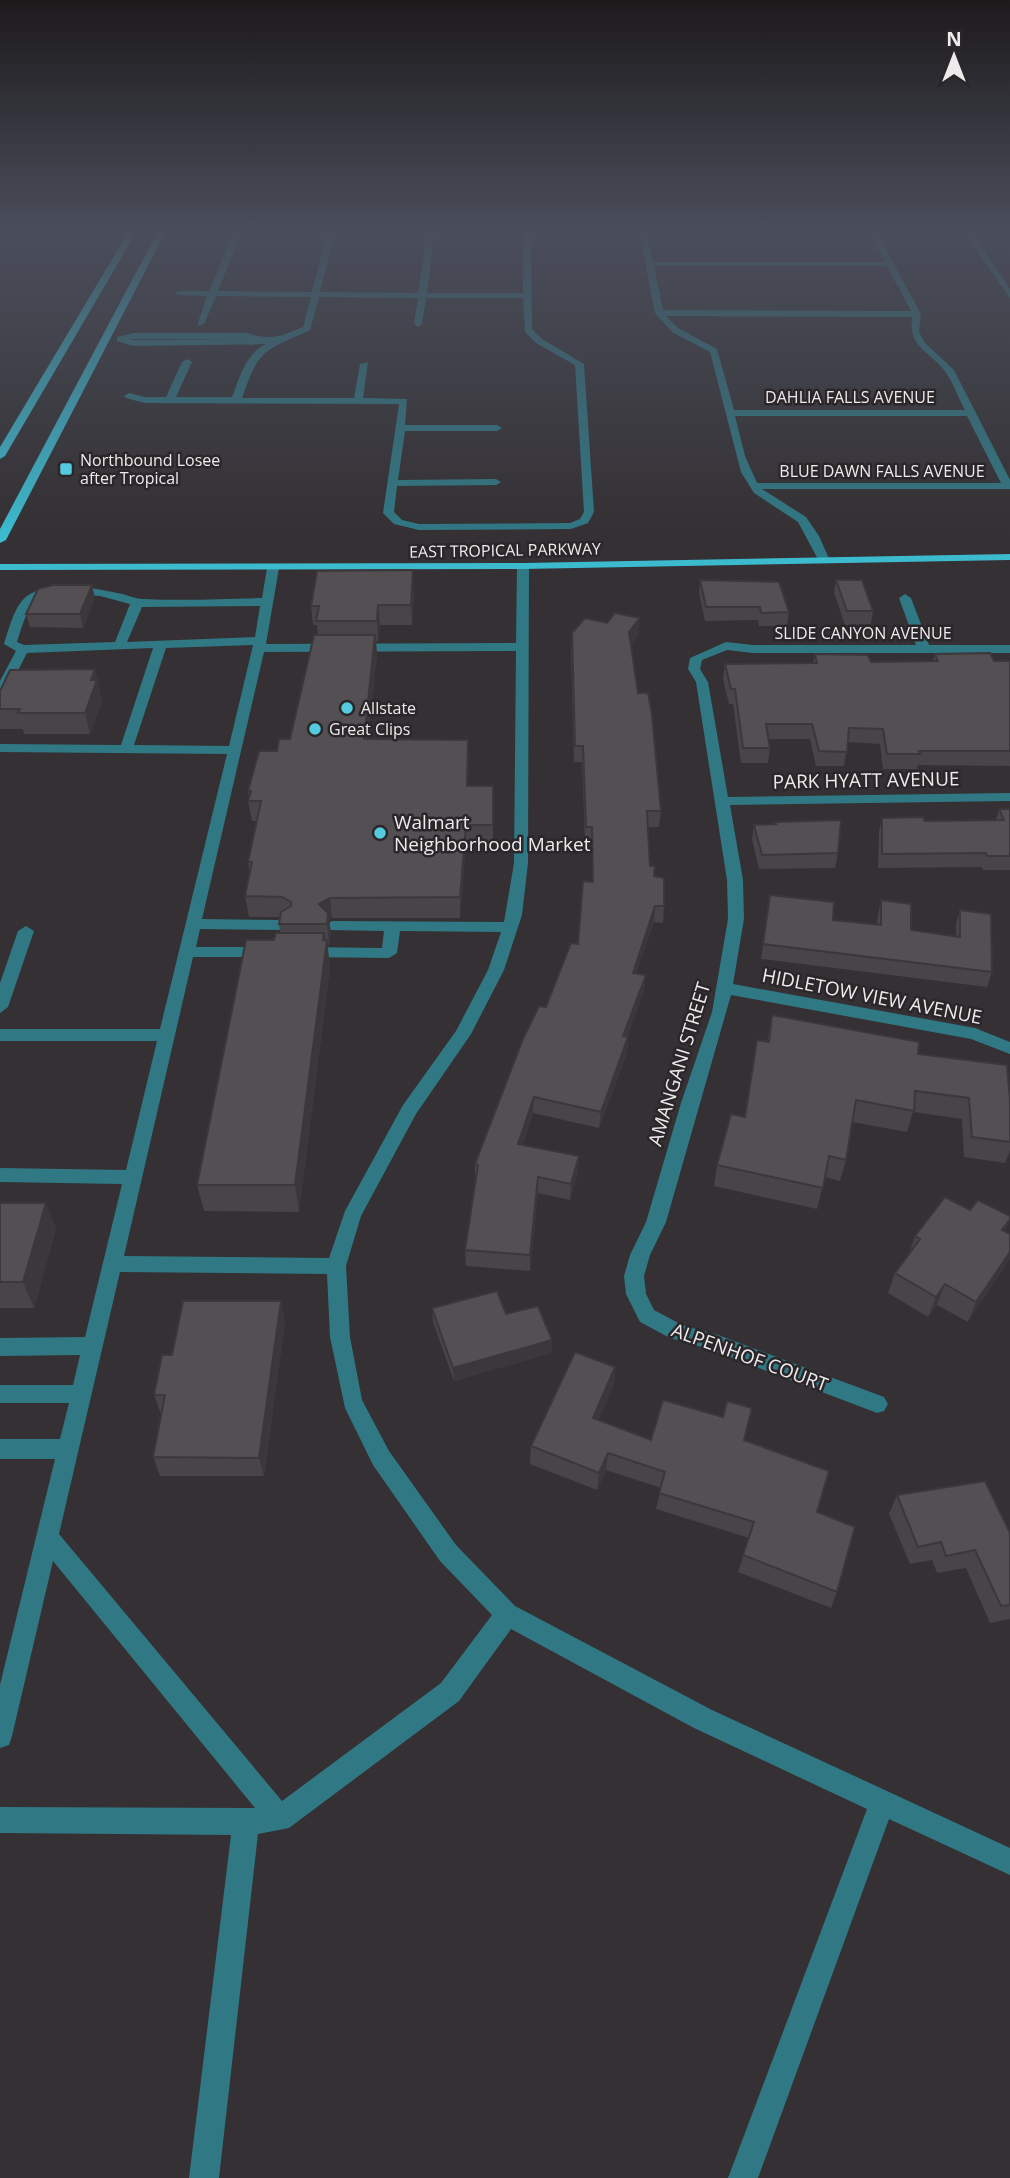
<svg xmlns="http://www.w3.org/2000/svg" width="1010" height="2178" viewBox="0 0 1010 2178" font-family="'Open Sans',sans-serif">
<rect width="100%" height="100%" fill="#343033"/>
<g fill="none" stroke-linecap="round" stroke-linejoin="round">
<g fill="#307884" fill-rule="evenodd">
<path d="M234,231H242L218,291L312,292L327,231H335L320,292L418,293L427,231H435L427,293H523V231H531L532,329L542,339L584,364L594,512L588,523L571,529L419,530L394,524L383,513L399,404L145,403L126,398L124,396L129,393L145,397H166L182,362L187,359L192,362L176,397H232C240,377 245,354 266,344L133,346L117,341V337L134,333H248C270,341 282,336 303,327L311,297L216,296L204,324L197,326L207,296L178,295L174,293L178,291H209ZM319,297L418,298L414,324L418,327L422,324L426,298H523L525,332L536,343L575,365L584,512L580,519L570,523L419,524L402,520L394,512L397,486L496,485L501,482L496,479L398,480L405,431H497L502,428L497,425H405L407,399L363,398L368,362L360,364L354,398H242C260,347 263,352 310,330ZM131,339H247L134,340Z"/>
<path d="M639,231H647L653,262H885L868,231H876L921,314L919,332L925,343L954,370L1010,480V489H762L806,517L819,536L830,561L820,563L798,522L754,493L741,472L710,352L672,332L655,313ZM654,266H887L911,311L663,310ZM666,316L912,317C909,348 927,349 944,370C953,381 958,398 965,410H734L717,349L678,328ZM735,416H967L1001,483H757L745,456Z"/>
<path d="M963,231H971L1010,289V298Z"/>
<path d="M523,563L529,566L528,863L522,915L504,970L471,1034L416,1114L361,1216L346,1266L350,1337L362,1400L389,1451L456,1545L515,1606L712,1710L1010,1848V1875L889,1819L758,2178H728L867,1809L694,1728L511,1629L459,1701L289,1828L258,1834L219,2178H189L231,1835L0,1833V1807L255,1808L53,1561L12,1736L9,1745L0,1748V1685L55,1459H0V1439H60L69,1403H0V1385H73L80,1355L0,1356V1338L85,1337L122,1184L0,1182V1168L126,1170L157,1041H0V1029H160L227,754L0,752V744L121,745L153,648L27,653L6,694L0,698V681L16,651L4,644C9,629 14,606 27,596C49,580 92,587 117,593C126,594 134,599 143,599C182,601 222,599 262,598L267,568L273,565L279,568L266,644L516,643L517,566ZM67,594L100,596L130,604L115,642L24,645L17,642C28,609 28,597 67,594ZM260,606L255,637L127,642L142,607ZM253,645L229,746L134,745L166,648ZM516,651L514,863L504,922L332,921L324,926L326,930L384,931L382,948L305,947L297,952L305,957L389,958L397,953L400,931L501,932L488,970L456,1031L403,1105L345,1211L329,1258L124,1256L193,957H267L275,952L267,947H196L200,929L285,930L293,925L285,920L202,919L264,652ZM120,1272L327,1274L330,1337L345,1408L373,1465L440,1561L492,1615L441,1683L282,1801L59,1534Z"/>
<path d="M905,594L911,598L929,645H1010V653H753L727,650L702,660L700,669L708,682L728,797L1010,793V801L730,805L743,880L744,919L733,984L975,1028L1010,1042V1054L971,1039L731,995L666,1222L650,1255L644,1276L646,1294L654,1310L682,1325L718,1335L884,1397L888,1404L884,1411L877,1413L709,1349L670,1338L640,1322L626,1294L624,1276L630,1255L646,1222L681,1103L712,1012L728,919L727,880L696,682L688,669L690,658L726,642L753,645H916L899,598Z"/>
<path d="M26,926L34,931L8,1007L0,1013V983L18,931Z"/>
</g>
<g fill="#3cbace" fill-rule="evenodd">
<path d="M129,231H137L5,456L0,459V447Z"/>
<path d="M158,231H166L6,540L0,543V529Z"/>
<path d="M1010,554V560L523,569L0,570V564L523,563Z"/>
</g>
</g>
<g fill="#484447">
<path d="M700,580L789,612L787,626H759L758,620L705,621L699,593Z"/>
<path d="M836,580L873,611L871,624L845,625L834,593Z"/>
<path d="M414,590L412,625H380L378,641H376L377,654L368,739L468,740V786H493V845H466L460,918H332L329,920L331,933L329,945H327L330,967L299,1212L204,1211L197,1185L274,940L280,933L279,924L280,917H249L245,896L250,873L248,862L256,821H252L248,801L249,797L248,791L277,751L290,739L318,635L317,625H313L311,606Z"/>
<path d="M95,598L83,628L30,627L26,614Z"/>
<path d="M572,633H639L631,644L638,693L661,811L659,827H648L650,866L664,906L663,923L654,922L636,973L644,991L627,1037H628L627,1053L599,1128L533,1113L523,1145L579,1156L578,1172L570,1200L538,1193L530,1271L466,1266L465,1250L476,1181L475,1180V1164L546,1007L578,944L592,882V843H585L582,762H574L571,648Z"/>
<path d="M815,654L871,662L933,661L935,654L994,661H1010V766L918,765L917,769H883L880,744L848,742L844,766H816L810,739H769L770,748L768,763H741L733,704H729L723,679L725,664L813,663Z"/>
<path d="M95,669L102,701L90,734H24L23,729H0V691Z"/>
<path d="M999,809H1010V870H983L982,867L878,868L879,832L882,818L925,821L996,820Z"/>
<path d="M775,822L838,853L835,868L759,869L752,839L754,825L775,824Z"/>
<path d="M881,900L911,930L956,937V924L960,910L992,972L987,987L761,959L768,909L833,920L877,925L878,915Z"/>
<path d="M772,1015L918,1054L1010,1100V1151L1005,1163L964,1157L962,1119L913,1112L907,1132L852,1122L846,1160L840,1181L825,1177L817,1209L714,1186L717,1165L744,1117L757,1040L767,1042Z"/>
<path d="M0,1203H46L56,1229L34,1308H0Z"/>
<path d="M970,1210L1010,1220L1005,1231L1010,1234L968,1322L937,1305L928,1317L888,1293L895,1273L909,1254L915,1236Z"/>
<path d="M432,1308L506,1314L552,1340L551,1353L454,1381L433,1322Z"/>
<path d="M285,1321L264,1476H160L153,1457L161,1414L154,1395L172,1355Z"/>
<path d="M615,1367L614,1385L598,1420L651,1440H744L817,1512L837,1592L831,1608L738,1572L749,1538L656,1509L661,1488L606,1470L597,1490L530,1464L531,1446Z"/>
<path d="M897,1495L1010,1533V1619L990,1623L966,1568L937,1573L932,1560L910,1564L889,1514Z"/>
</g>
<g fill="#3b373a">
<path d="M413,570L414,590L412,625L411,605Z"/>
<path d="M92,585L95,598L83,628L80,614Z"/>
<path d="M378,605L380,625L378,641L377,621Z"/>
<path d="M640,618L639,633L628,647L629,632Z"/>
<path d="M375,635L377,654L366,760L364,739Z"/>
<path d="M95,669L102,701L90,734L85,713L91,680Z"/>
<path d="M468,740L469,760L467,806V786Z"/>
<path d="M466,825V845L460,918V897Z"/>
<path d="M330,898L332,918L329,920L331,933L329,945L327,922L322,925L319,904Z"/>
<path d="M655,906L654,922L631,989L633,973Z"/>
<path d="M324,933L326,948L327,940L330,967L299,1212L295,1185Z"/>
<path d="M646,975L644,991L622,1052L623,1036Z"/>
<path d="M628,1037L627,1053L599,1128L601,1112Z"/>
<path d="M534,1097L533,1113L518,1160V1144Z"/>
<path d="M579,1156L578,1172L570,1200L571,1184Z"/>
<path d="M538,1177V1193L530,1271V1255Z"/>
<path d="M46,1203L56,1229L34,1308L23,1282Z"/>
<path d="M1010,1219V1220L1002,1237V1230Z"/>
<path d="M1010,1252V1259L968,1322L976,1302Z"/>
<path d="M945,1284L937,1305L928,1317L936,1297Z"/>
<path d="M281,1301L285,1321L264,1476L259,1458Z"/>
<path d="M552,1340L551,1353L454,1381L453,1368Z"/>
<path d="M615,1367L614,1385L592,1435L593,1418Z"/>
<path d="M608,1453L606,1470L597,1490L599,1473Z"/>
</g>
<g fill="#544f53" stroke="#3b373a" stroke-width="2">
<path d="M413,570L411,605H378L377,621H316L319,606H311L317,571Z"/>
<path d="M700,580L779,582L789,612L761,613L760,607H706Z"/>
<path d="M836,580H862L873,611H847Z"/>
<path d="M53,585H92L80,614H26L38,589Z"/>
<path d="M615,613L640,618L629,632L638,693H648L652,715L661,811H647L650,866H655L654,876L664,878V906H655L633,973L646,975L623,1036L628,1037L601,1112L534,1097L518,1144L579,1156L571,1184L538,1177L530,1255L465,1250L478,1165L475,1164L523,1039L539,1006L546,1007L571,943L578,944L583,881L593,882L592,827H586L583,746H575L572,633L585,618L607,623Z"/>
<path d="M314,635H375L364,739L468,740L467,786H493V825H466L460,897L330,898L319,904L328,913L327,924H279L281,912L291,906V902L282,897L245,896L252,862H248L261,801H248L251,791H248L259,751H277L279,739H290Z"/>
<path d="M990,653L994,661H1010V751H919L921,754H887L883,729L849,728L847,752L819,751L812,724H766L770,748H743L735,689H731L725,664L817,663L815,654L868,655L871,662L938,661L935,654Z"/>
<path d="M95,669L91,680H97L85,713H18L20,709H0V691L10,670Z"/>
<path d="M999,809H1010V856H987L986,853L882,854V818L923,817L925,821L1004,820Z"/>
<path d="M841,820L838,853L762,855L754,825L776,824L775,822Z"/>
<path d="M770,895L834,902L833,920L881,925V900L911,904V930L960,937V910L991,914L992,972L763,944Z"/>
<path d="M276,933H324L323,940H327L295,1185H197L246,940H274Z"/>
<path d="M772,1015L919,1042L918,1054L1007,1065L1010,1100V1142L972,1137L969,1098L915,1091L914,1111L856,1100L846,1160L829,1156L823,1188L717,1165L731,1114L745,1117L757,1040L769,1042Z"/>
<path d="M945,1197L970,1210L978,1200L1010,1216V1219L1002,1230L1010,1234V1252L976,1302L945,1284L936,1297L895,1273L920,1239L915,1236Z"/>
<path d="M0,1203H46L23,1282H0Z"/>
<path d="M497,1291L506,1314L538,1306L552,1340L453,1368L432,1308Z"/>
<path d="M183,1301H281L259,1458L153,1457L165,1395H154L162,1355H172Z"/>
<path d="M575,1352L615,1367L593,1418L651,1440L663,1400L723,1417L727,1401L752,1408L744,1440L829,1471L817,1512L855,1527L837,1592L743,1555L754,1522L659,1493L665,1472L608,1453L599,1473L531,1446Z"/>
<path d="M985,1481L1010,1533V1605L1001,1606L975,1550L946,1556L941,1542L918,1547L897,1495Z"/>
</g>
<linearGradient id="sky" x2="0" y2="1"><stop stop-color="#1d1a1c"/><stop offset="0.43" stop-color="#4a4e5b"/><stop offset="1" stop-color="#4a4e5b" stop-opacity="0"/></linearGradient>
<rect width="1010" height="536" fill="url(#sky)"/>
<g fill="#54cade" stroke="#2a2629" stroke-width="2.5">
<rect x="59" y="462" width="14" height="14" rx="3.5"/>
<circle cx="347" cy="708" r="7"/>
<circle cx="315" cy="729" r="7"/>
<circle cx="380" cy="833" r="7"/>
</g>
<g text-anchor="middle" stroke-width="5" stroke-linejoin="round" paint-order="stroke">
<g font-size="16" fill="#edeaec" stroke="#2a2629">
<text x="850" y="403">DAHLIA FALLS AVENUE</text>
<text x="882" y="477">BLUE DAWN FALLS AVENUE</text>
<text transform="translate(505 550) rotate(-1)" y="6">EAST TROPICAL PARKWAY</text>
<text x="863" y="639">SLIDE CANYON AVENUE</text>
</g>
<g font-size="16" fill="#edeaec" stroke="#2a2629" text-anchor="start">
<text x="80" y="466">Northbound Losee<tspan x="80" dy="18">after Tropical</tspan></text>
<text x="361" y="714">Allstate</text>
<text x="329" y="735">Great Clips</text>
</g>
<g font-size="19" fill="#edeaec" stroke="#2a2629">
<text transform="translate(866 780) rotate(-1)" y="7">PARK HYATT AVENUE</text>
<text transform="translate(872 996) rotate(11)" y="7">HIDLETOW VIEW AVENUE</text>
<text transform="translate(679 1064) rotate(-73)" y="7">AMANGANI STREET</text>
<text transform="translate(750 1357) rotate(20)" y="7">ALPENHOF COURT</text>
</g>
<g font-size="19" fill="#edeaec" stroke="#2a2629" text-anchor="start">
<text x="394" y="829">Walmart<tspan x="394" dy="22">Neighborhood Market</tspan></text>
</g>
</g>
<g transform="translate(954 56)" stroke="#2a2629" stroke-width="5" paint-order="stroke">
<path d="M0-5L12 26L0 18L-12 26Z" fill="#edeaec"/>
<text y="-10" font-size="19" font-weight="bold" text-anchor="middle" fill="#edeaec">N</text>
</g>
</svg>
